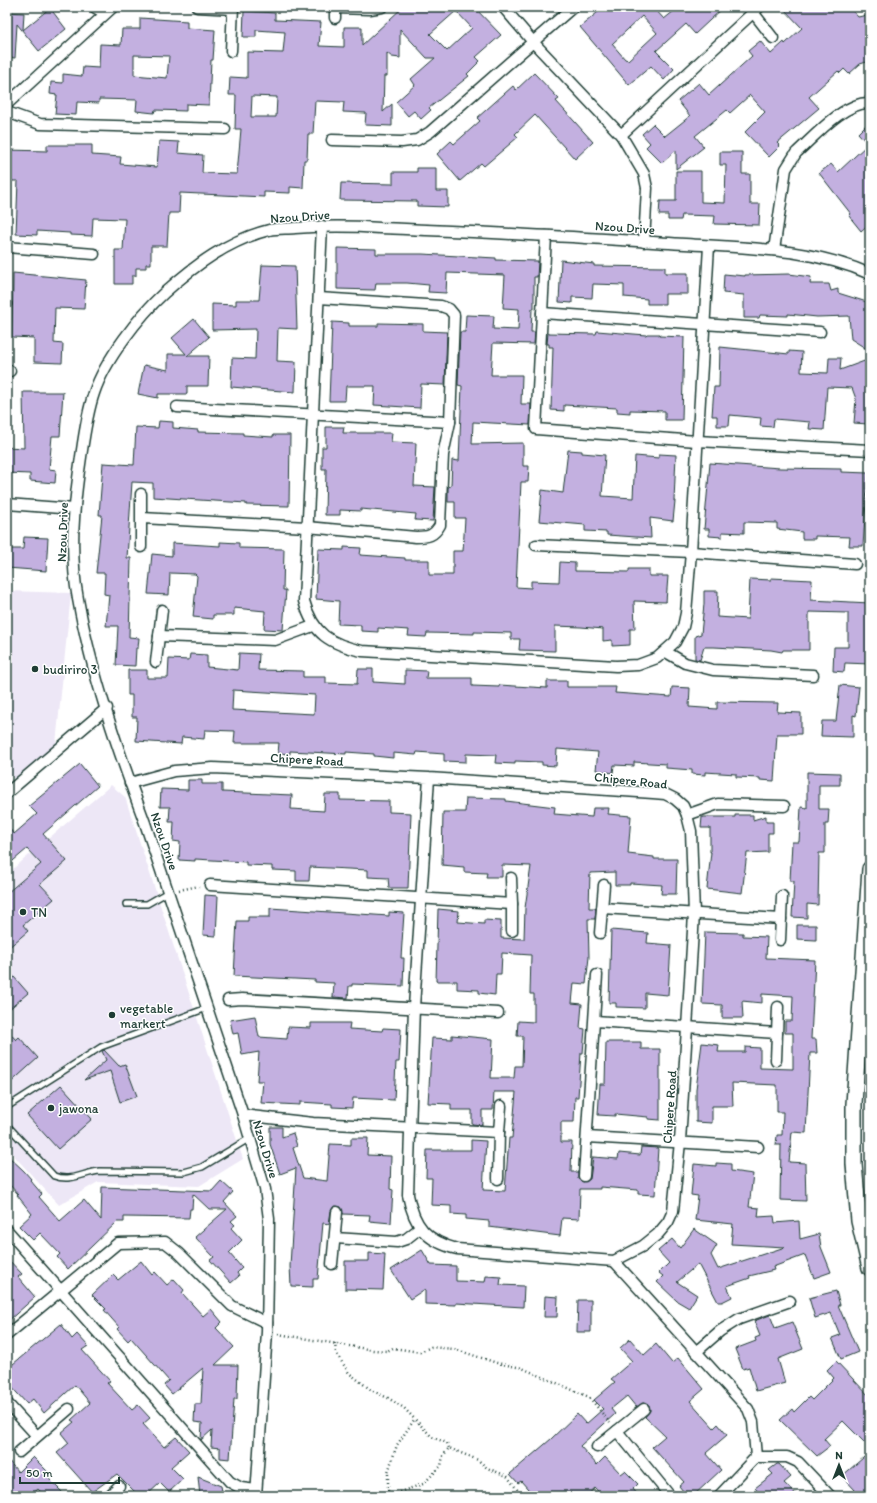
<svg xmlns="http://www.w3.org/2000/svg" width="877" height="1503" viewBox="0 0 877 1503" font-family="Itim,sans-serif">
<rect width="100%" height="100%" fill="#fff"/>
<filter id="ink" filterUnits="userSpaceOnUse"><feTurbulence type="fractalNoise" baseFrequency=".025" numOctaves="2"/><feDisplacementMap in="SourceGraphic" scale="8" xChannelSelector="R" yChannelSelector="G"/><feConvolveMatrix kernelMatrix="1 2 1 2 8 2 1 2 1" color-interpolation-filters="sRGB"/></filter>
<g filter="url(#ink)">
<g fill="#ede7f6">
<path d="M7,591L71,593L56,744L16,781L7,771Z"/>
<path d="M111,785L125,797L243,1159L199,1186L98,1182L59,1205L7,1148V874Z"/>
</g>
<g fill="#c3b0e0" stroke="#1f3d34" fill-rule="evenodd">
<path d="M403,7H474L501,35L476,57L480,61L467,74L469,76L429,108L431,110L421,119L414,111L408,116L396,102L415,85L411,79L435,58H427L400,29V58L392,57L387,53V76H384L383,112L392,104V126L365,125L366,113L343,112L344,102L315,101L313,134H308L307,160H304L303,188L290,187V193L264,192V197L180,193L179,213H169L167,246H151V264H146V268H136V276H132V284H115V250H123L125,219L93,218L92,236L70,235V233L37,231V235L16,234L18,181H7V150L47,151V145H92V155L121,157L120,164L157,167L159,141L179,142L178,153L203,155L202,173L237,174L241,129H235L236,95H229L230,77L247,78V52L283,53L285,32L256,30V37H243L244,11L275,13V20L321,22L319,46L344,47V27H362V45ZM456,11L472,28L447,51L430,34ZM252,96L277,97L276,117H251Z"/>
<path d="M604,7H653L664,19L679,7H724L695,34L686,24L656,51L674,69L664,80L651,66L629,85L580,27ZM642,16L657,33L628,60L625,59L612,44Z"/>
<path d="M782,7H849L858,17L867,15L870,28V61L860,64L849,74L844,69L840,73L838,71L809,97L819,108L777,143L780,146L769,157L745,132L765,112L750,95L730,113L727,110L695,136L704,147L676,169V150L662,163L646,147L650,143L642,134L653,124L665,136L690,116L678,101L699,83L709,95L752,56L748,51L760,41L771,54L784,42L785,44L802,28Z"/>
<path d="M50,8L66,29L39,51L17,24L15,58L7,57V12L24,13L23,30Z"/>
<path d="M140,18L187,21V28L215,30L213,60H211L209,105L186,104V111L155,110L154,113L136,111L137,100L99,99V103L77,102L76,115L55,114L57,95L50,94L51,82L63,83V74L82,76L83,67L99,68L100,44L121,45L122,29H140ZM134,55L169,56L167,78L134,75Z"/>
<path d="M534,73L559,99L556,101L593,142L575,159L535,115L515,134L518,137L504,149L484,166L481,163L460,181L437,154L451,141L454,144L480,121L477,118L513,86L516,90Z"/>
<path d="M870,121V223L861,231L849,216L851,214L819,173L831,164L838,172L868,144L858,133Z"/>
<path d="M720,152H742V174H750V204H760L759,225L714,224L715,216L682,215L681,220H668V215H659L660,201H676V171H701V202L725,203L726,165H720Z"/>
<path d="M417,168H436V191H448V207L417,206V201L340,200L341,183L393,184V172H417Z"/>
<path d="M337,248L376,249V254H422L496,258V260L538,261L537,277H534V309H532L531,332H535L534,344L493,343L491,375H522L521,404H531L530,425L473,422L472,444L523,443V466H529L528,482H521L516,587L531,588V581L559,582L560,562L575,563V571L629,572V569H649V576H668L666,602L634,601L635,629H630V645L612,646V640L603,641V629L581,627L555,626V651L519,650L520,639H511V633L474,632V634L427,633L426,637L408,636L409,630L378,628V632L361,631V625L338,624L339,601L316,599L318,549L344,550V547L361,548L360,555L405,558V560H429V575H453V551H463L465,518H455V502H448V487L451,486L452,460L459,461L462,386L458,385L460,332H465L466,315L494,316L493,329L518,330L519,309L503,308L505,275L447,273L446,293L428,292L429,285L407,283H376L375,290L337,289Z"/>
<path d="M561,260L594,264V266L665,267V273H688V294H665V304H647V299L624,297V285L593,284L592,298L572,297V303L559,302Z"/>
<path d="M262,265L295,266L297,329L278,328L277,361L296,362L295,392L231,387L232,358L255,359L256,329L212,330V304L236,305V300H259Z"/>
<path d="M13,273L86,280L84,309L55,308L54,343L63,344L62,363L34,362V338L12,337Z"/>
<path d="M724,274L745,276V275L789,274L811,277L810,284H829L831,291L838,289V293L870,303V351L851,339L849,316L817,317L788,314V316L760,315L759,318H744V295L723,293Z"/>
<path d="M194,319L209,337L187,356H209L208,386H187V394H158V398L138,394L144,365L168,370V354H186L172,338Z"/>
<path d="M332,322L349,323V326H378V323L423,324V331L447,332L445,385L421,384L420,408L374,405L375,386H346L345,401H329Z"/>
<path d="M597,331L646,335L647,334H660L659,336L684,337L682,420H665V411L630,410V413L617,412V408L564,405V411L551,410L553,347H549V344H547L548,333L596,334Z"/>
<path d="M720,347L789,354V351L802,352L801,372L828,373L829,358H841L840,370L870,359L868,424L854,423L856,399L852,388L827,387L824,430L809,429L810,422L774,419L773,427L760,426L761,418L730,415L729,426H717V416H712L714,387H719Z"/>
<path d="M23,392H63L60,436H52L49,469L56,470L55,483L30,481V474L7,473V447L24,448Z"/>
<path d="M159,421L173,422V428L198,430V432L243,433V435L273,437V435H290L289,506L246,505V503L153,497V483L132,482L127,558H131L129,637L139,638L138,648H136L135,666L116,665L118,626H106L109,595L104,594L105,573H96L102,515H99L103,463L134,465L136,427L158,428Z"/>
<path d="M326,427H344L343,433H392L391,442L416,443L414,486L435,487L433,521L415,520L416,514L361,509V511L340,510V515H325L326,469H322V447H326Z"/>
<path d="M568,450L582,451V453L605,455L602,496L633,498L635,456L659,458V454L676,455L674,501H675L673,521L650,518L651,538L607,535V532L585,531V525L539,521L542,490L563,493Z"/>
<path d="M710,463L780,468L841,469V472L868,473L863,546H849L850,537L815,536V539H802V532L777,529V523L744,522V533L722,532V537L709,536V529H704Z"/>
<path d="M24,537L48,538L46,571L7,568V549H23Z"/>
<path d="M220,542L239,543V548L284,549L283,590H286L283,630L264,629L265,611L234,608V615H213V619L193,617L197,576L195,574L170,573L169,595L148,594L152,554L172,556V543L220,546Z"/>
<path d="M771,578L812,580L811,600L870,603V664L845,663L844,672L833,671L834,647H848V613L809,612V650H783L782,652L771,650L714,647H704L700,660L695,659V636L701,634L704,604V591H718L717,617L748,619L750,579L771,580Z"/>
<path d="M239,653L259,654L258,670L303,671V677H326V683L357,684L358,669H373V682L405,684V670L427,671L426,678H472V686L499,687V685L547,688V681H567V687H616L615,693L671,697L672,687L690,688L689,707L717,709V702L778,703L777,712L801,713V734H777L774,781L760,780V778L736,777V774L705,772V775L692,774V770L666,768V764L634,762V766L614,765L613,773L596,770L598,752L557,749L556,766L542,765V762L515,761V764L495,763L496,755L466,754V762L444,761V754L417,752L416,755L393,753V758L374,756V754L346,752V754L290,751V754L278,753L279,743H234L235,731L205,730L204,739L182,737L181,744L136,741L137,717H132V695H128V670H147V678H168L169,659L189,660L190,654L207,655V667L238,670ZM233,690L315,695L314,714L232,710Z"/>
<path d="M840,685L859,687L856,716L853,715V737L821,736L822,721H836Z"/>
<path d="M80,764L98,786L43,834L67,861L40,884L54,899L23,925L28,931L7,949V893L41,864L27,849L7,866V826L14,834L37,814L29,806Z"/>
<path d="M807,772L840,773V785H819V809H829L828,824H825V853H819L818,905L807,904V918L792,917L794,881H790L792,842H799L801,807L807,808Z"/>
<path d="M188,780H202V784H222V792L292,795L291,809L324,811L325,794H340V800L389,801V812L411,813L408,888H389L388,878L368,877V870L310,867L309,881H296V871L272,870V866L246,865V862L195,859V861L179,860L180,842L173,841L174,822H169L170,807H160L161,789L188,790Z"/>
<path d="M466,798L506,799V801L555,807L554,814L592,817L593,808H609L608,814L631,816L628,854L654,857V859H677L676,894H661L662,885L630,883V885H615V872L590,873L589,908H596L595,919H588L589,957L586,984L574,983L572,1003L582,1004L580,1028L585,1029L583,1053H581L578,1097H575L574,1122H561V1142H572L571,1172H578V1179L583,1182L590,1179L593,1157L618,1159L619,1153L640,1155L641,1147L658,1148L655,1195L638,1194V1190L600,1187V1189H580L579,1219L562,1218L560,1236L489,1227V1221L466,1219V1215L451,1214V1206L431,1205L432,1178H426L427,1150H471V1140L486,1141L483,1190L505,1191L509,1138H512L516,1092H494L493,1110H482V1125L472,1124V1110H451V1104L428,1103L432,1038L452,1039V1035L493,1039L491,1078H514L515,1066H522L523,1036H517L518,1021L534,1022V994H530L531,955L502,953L501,974H496L495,995L479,993V990L457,989V981H436L438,909L459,911L458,922L484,924V920L501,921V938L524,939L525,908L531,866L502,865V877H486L487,873L464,872V867L442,865L443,812H465Z"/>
<path d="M735,815H753V820L766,816V822H773V833H768V852L747,853L742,893L707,889L711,852H710V828H701L702,817H735Z"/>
<path d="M205,895L218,896L216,936L203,935Z"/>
<path d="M270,908L389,916V912L404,913L401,958H404L403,986L352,984V986H349L348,998L333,997L334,983L315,982V980L234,976L237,921H248V917H270Z"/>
<path d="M797,925H816V940L797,939Z"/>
<path d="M611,930L648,933L647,943L671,945L668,995L645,993V1008L616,1007V1003H609Z"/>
<path d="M705,932L743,933V936L767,937L766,958L815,960L811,1039H816L817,1053H810L806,1133L792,1132L789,1162L805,1163L806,1201L780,1200L781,1145H776L777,1135H782L783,1112H777V1085L732,1083L733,1106H712V1123L696,1122V1089L702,1043L719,1045L718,1052H745V1047L760,1048V1068L793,1069V1033H785V1021H792L793,996L762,994V1003L742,1001L743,1018H722V1005L702,1004Z"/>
<path d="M7,969L28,993L7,1011Z"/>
<path d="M255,1016L259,1037L287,1039L288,1027L311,1028V1023H350L349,1029L382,1031L383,1028L401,1029L399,1062H396L394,1100L353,1098L352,1108L332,1107V1104L300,1102V1105L261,1103L263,1081H257L259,1052L242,1055L238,1033L233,1034L230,1020Z"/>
<path d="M7,1030L16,1040L19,1037L38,1058L7,1086Z"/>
<path d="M606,1042H641V1049H660V1120L648,1119V1117L615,1114V1116L598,1115L600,1084H605Z"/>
<path d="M104,1050L119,1066L125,1064L137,1096L120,1102L110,1071L84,1080L106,1060L102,1051Z"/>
<path d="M61,1085L92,1119L58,1149L27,1115Z"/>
<path d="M270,1127H282V1137L293,1133L297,1146L293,1148L303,1178L327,1181L330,1144L351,1145V1138H368L367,1155L391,1156L390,1189L393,1190L391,1223L369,1221L370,1215L343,1214L341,1207L334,1206L331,1211L329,1224L323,1223L318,1279H313V1287L291,1286L290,1266L296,1168L280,1174L270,1144Z"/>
<path d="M7,1155L24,1171L31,1179L30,1180L42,1194L39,1197L60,1221L84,1200L101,1220L102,1187L212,1191L221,1181L233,1192L224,1202L237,1216L231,1221L235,1225L231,1228L242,1240L229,1253L242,1268L237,1273L239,1276L231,1283L210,1260L214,1257L195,1237L227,1209H209L193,1194L192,1209H190L189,1218L124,1217V1222H117L68,1269L57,1257L60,1254L40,1233L33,1240L19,1226L32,1214L17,1195L18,1194L7,1182Z"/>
<path d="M716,1163L731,1164V1171L753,1174L749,1207L759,1208L758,1217L774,1216L775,1223L799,1221L800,1239L819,1234L821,1247L831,1272L814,1278L805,1255L773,1267L774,1270L749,1276L750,1278L727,1286L732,1297L722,1302H718L698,1264L677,1282L697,1295L689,1308L677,1301L657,1282L663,1276L659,1273L669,1263L658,1251L672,1239L680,1248L694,1229L717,1245L711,1255L718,1269L785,1247L731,1244L733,1224L695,1220L698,1196L691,1195L694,1164L716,1166Z"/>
<path d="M422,1250L431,1265L456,1266V1281L485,1282L486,1276L501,1277L500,1285L524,1286L523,1307L456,1303V1305L425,1304V1289L410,1299L391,1270Z"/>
<path d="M369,1253L385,1254L383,1290L345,1289V1261H369Z"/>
<path d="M7,1258L22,1274L18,1277L35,1297L7,1322Z"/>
<path d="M141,1261L152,1275L155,1272L167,1285L174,1279L184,1290L182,1293L203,1316L211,1309L222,1322L216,1328L234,1347L215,1365H238L237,1399H234L230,1459L220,1458V1448L211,1447L212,1430L201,1440L202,1423L194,1422L195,1404H201L203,1368L172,1394L164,1385L169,1381L131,1338L128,1341L117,1329L119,1327L104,1310L106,1309L92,1295L113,1275L118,1280Z"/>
<path d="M836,1291L840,1305H838L858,1352L841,1359L832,1338L840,1335L831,1313L815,1318L809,1298Z"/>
<path d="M545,1296L558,1297L557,1317H544Z"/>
<path d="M578,1300H591V1332H577Z"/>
<path d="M770,1315L775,1328L792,1322L803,1349L778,1359L785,1383L756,1391L749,1367L743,1369L735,1349L756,1341L755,1338L760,1336L754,1321Z"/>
<path d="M61,1324L72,1339L77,1334L88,1346L82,1350L110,1381L107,1383L132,1410L138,1405L150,1418L143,1424L164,1447L176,1437L189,1451L171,1467L183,1479L169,1492L160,1483L146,1496H139L117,1474L92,1492L57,1453L69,1443L61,1433L74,1422L71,1420L90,1403L75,1385L44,1413L33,1399L27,1404L7,1382V1369Z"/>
<path d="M630,1339L644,1355L656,1344L672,1363L678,1358L704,1389L690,1401L714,1428L718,1424L727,1435L706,1453L721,1470L693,1496H687L679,1486L684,1482L652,1447L665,1436L645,1417L650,1411L649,1405L643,1403L636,1407L627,1396L611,1409L615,1414L580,1446L597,1465L605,1457L621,1474L625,1471L638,1484L633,1489L639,1496H602L595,1488L586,1496H534L521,1481L518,1483L510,1474L551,1439L577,1414L586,1424L603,1409L594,1400L615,1382L611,1379L632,1361L620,1348Z"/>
<path d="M836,1361L870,1397V1448L843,1421L824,1439L830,1446L817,1456L780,1420L792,1409L794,1412L809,1397L812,1400L834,1378L827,1370Z"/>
<path d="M870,1452V1496H848L855,1490L842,1476Z"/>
<path d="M33,1457L52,1476L49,1479L66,1496H45L38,1489L30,1496H17L7,1485V1459L18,1472Z"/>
<path d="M777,1464H779L791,1477L784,1483L798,1496H762L755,1488L773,1474L769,1470Z"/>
<path d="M198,1477L221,1486L223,1496H200Z"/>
</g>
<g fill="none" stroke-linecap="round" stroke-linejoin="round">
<defs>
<g id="lane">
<path d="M126,904H147L168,892"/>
<path d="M7,1107L101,1047L207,1008"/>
<path d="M7,1125L54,1176C71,1182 83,1173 99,1171L184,1172L202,1167L250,1138"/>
</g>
<g id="street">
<path d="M94,7L105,13"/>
<path d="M197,7L233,9"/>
<path d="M503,7L534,43L621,135L644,174L647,188L644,242"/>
<path d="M749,7L773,38"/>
<path d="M335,8L370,9L382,7"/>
<path d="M335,18V7"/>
<path d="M231,51L233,7"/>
<path d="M7,104L113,7"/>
<path d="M7,112L40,124L225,129"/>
<path d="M621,135L759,7"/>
<path d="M332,140L402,142L417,140L430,132L573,7"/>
<path d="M322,226L304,601C313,634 330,644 362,651L616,666L638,665L657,658L675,642L683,627L686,613L691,552L709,246"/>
<path d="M546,236L536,429L697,441L870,450"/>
<path d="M7,247L94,254"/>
<path d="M774,250L786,169L796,153C814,137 845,101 870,103"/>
<path d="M542,313L820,332"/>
<path d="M7,370L10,371"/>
<path d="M177,407L450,422"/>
<path d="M7,504L74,509"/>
<path d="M142,518L307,527L416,537C428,537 434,536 440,525L443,455L450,422L454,315L449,309L441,306L319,298"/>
<path d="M536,545L691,552L855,564"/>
<path d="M141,547V494"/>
<path d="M159,636L275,640L313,626"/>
<path d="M666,652L685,663L713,670L813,675"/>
<path d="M156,662L162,610"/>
<path d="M130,783L174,771L213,768L429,778L653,793L665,794L675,799L683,806L687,815L691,831L694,914L680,1142L673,1211L668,1222L658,1234L643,1246L614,1261L457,1249C426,1241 414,1226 408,1195L414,1007L429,778"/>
<path d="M7,793L107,708"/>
<path d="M687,815L718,804L784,806"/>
<path d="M210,885L512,904L511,878"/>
<path d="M602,908L781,919"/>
<path d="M512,931V904"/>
<path d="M600,933L604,885"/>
<path d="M780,940L782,896"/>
<path d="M228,1000L242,999L498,1013"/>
<path d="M595,1021L777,1033"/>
<path d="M776,1060L778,1007"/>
<path d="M243,1115L313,1123L499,1132L501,1106"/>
<path d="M587,1137L758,1147"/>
<path d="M584,1176L597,975"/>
<path d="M498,1179L499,1132"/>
<path d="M859,1221L870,1218"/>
<path d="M7,1230L230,1482L241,1488L256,1490"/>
<path d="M335,1238L397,1242L406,1239L420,1228"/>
<path d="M614,1261L748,1409L753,1422L756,1457"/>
<path d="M332,1264L337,1212"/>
<path d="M7,1335L118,1243L165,1242L179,1253L232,1306L267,1323"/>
<path d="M696,1352L720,1331L739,1319L790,1301"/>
<path d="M7,1403L37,1436"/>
<path d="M617,1431L670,1496"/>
<path d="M597,1447L644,1409"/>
<path d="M19,1452L69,1409"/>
<path d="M109,1496L119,1486"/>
<path d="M256,1496L267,1332L269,1219L265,1189L243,1115L145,823C119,753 91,673 78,599C69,552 74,504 81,457C84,436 87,413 94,393C105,360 139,316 164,293C195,265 229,240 269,230C278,228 287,229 295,228C324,226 351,226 380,228C430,230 479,232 529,235C581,237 633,241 685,244C748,248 812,248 870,274"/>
<path d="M719,1496L756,1457H787L798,1462L830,1496"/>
</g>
<path id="secondary" d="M870,869L854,1104V1164L859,1221L870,1268"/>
</defs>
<use href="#lane" stroke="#1f3d34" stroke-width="8"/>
<use href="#street" stroke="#1f3d34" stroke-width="13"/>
<use href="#secondary" stroke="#1f3d34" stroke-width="18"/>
<g stroke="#1f3d34" stroke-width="2.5" stroke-dasharray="1 3" stroke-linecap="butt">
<path d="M179,890L199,886"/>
<path d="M278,1334L373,1350L387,1351L393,1348L420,1352L431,1347L454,1349L497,1363L522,1368L589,1397L610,1423"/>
<path d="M335,1343L336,1353L349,1373L371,1390L388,1398L404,1408L432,1437L447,1443L449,1448"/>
<path d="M388,1495V1472L397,1445L414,1420"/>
<path d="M388,1496L423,1484L441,1466L443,1456L449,1448L478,1460L487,1468L507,1476L522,1496"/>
</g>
<use href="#lane" stroke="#fff" stroke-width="5"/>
<use href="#street" stroke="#fff" stroke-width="10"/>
<use href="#secondary" stroke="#fff" stroke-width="15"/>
</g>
</g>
<g fill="#1f3d34" stroke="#fff" stroke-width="1.5">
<circle cx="35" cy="669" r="4"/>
<circle cx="23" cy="912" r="4"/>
<circle cx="112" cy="1015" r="4"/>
<circle cx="51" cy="1108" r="4"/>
</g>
<g text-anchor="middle" stroke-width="3" stroke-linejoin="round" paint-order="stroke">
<g font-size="13" fill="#1f3d34" stroke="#fff">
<text transform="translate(300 216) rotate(-4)" y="5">Nzou Drive</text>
<text transform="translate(625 227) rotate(4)" y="5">Nzou Drive</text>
<text transform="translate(62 532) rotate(-88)" y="5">Nzou Drive</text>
<text transform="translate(307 759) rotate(3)" y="5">Chipere Road</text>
<text transform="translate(631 780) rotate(6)" y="5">Chipere Road</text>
<text transform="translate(165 841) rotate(71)" y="5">Nzou Drive</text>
<text transform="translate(669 1107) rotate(-86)" y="5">Chipere Road</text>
<text transform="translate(266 1149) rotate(73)" y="5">Nzou Drive</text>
</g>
<g font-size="13" fill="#1f3d34" stroke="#fff" text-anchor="start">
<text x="43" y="674">budiriro 3</text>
<text x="31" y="917">TN</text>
<text x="120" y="1013">vegetable<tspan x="120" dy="15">markert</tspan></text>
<text x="59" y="1113">jawona</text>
</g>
</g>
<rect width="877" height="1503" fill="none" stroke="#fff" stroke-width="24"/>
<rect x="12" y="12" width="853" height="1479" fill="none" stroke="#1f3d34" stroke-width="1.5" filter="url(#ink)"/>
<g transform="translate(839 1465)" stroke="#ffffff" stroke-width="3" paint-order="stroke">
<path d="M0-3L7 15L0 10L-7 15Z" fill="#1f3d34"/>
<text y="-6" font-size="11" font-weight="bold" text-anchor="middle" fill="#1f3d34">N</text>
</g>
<path d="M20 1477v6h99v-6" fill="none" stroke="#1f3d34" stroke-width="2"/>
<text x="26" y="1477" font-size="12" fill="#1f3d34" stroke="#ffffff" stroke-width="3" paint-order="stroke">50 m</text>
</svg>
